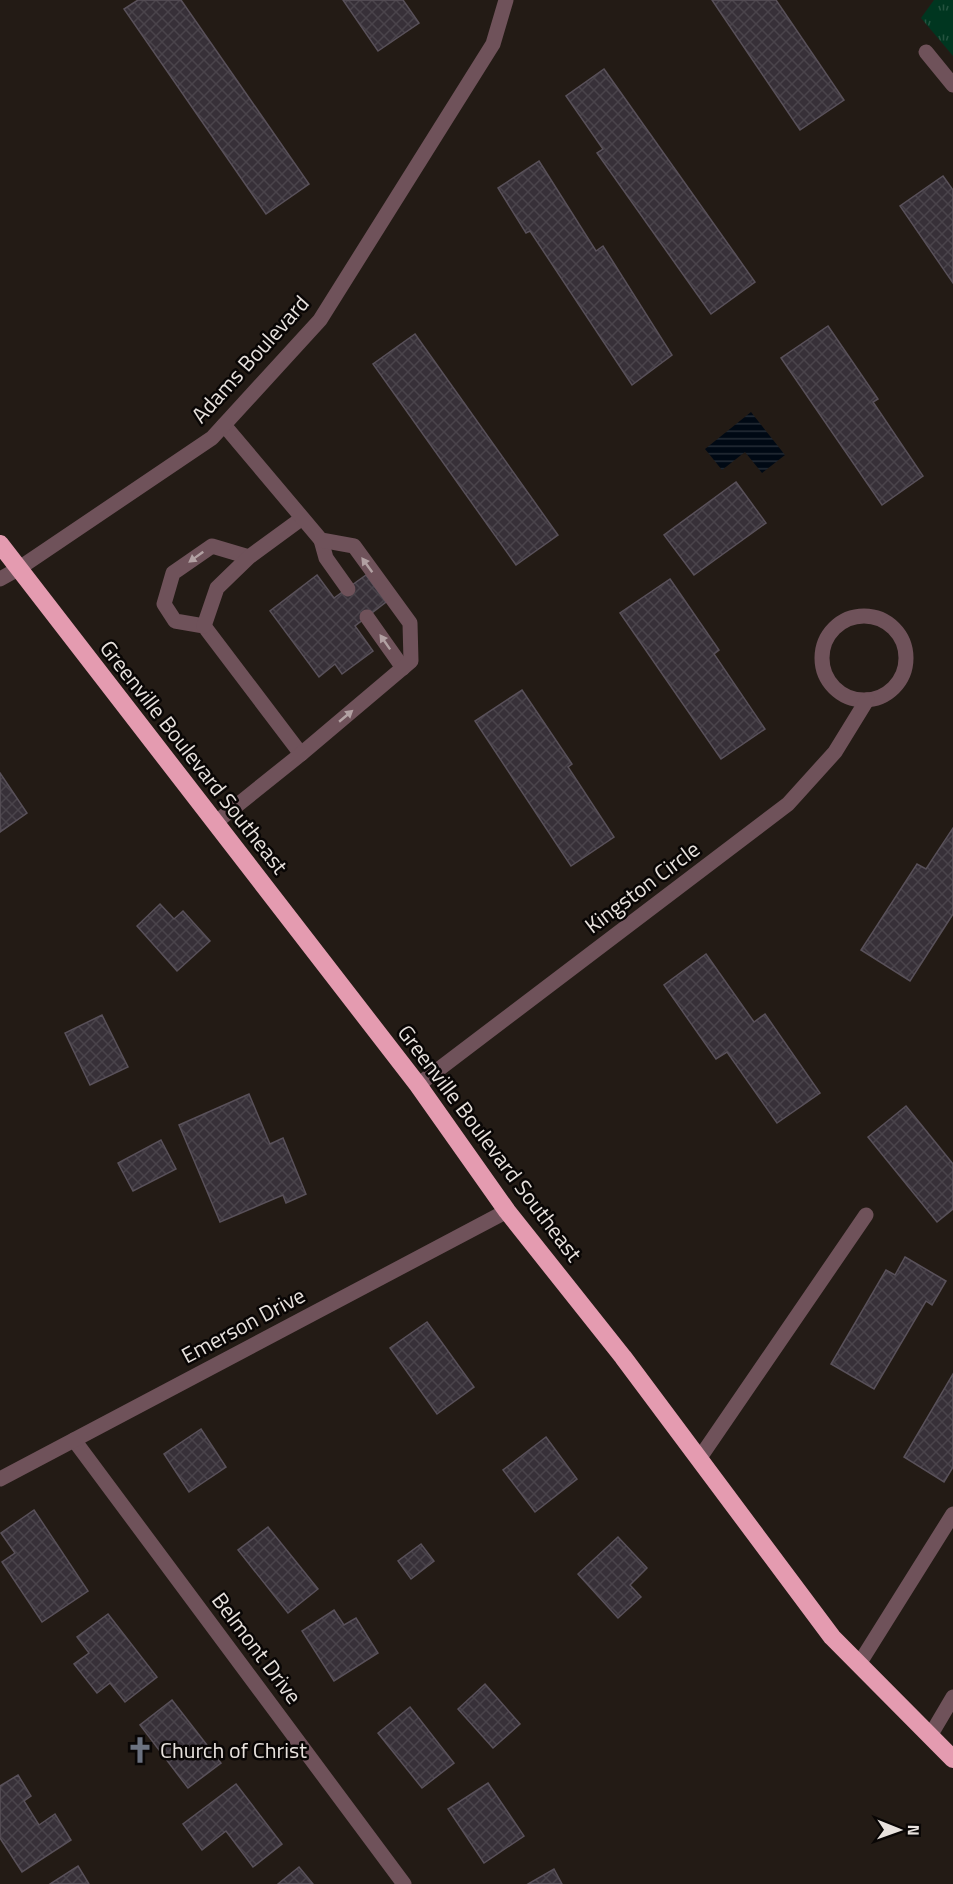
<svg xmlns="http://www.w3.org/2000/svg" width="953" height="1884" viewBox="0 0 953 1884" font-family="'Titillium Web',sans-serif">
<defs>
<pattern id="grass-tufts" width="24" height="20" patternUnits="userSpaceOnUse" patternTransform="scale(1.5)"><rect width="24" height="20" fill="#003620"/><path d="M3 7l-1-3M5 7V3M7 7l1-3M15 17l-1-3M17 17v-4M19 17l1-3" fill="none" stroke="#255340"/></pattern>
<pattern id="water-rules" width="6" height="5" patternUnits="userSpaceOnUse" patternTransform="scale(1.5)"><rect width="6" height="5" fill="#000914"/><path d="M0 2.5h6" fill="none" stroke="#252d36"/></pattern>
<pattern id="building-cross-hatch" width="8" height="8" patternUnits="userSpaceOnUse" patternTransform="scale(1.5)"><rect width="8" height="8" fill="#373038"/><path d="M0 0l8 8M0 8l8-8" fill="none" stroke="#4a444b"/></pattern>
</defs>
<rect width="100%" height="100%" fill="#231b15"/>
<path fill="url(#grass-tufts)" d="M934,0H953V56L921,18Z"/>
<path fill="url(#water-rules)" d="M751,412L785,455L762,473L745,452L722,470L705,449Z"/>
<g fill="url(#building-cross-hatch)" stroke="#59515a" stroke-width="1.5">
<path d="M138,0H181L309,184L266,214L124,9Z"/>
<path d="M343,0H403L419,23L378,51Z"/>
<path d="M712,0H776L844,100L800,130Z"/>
<path d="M604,69L755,282L711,314L597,153L603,149L566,96Z"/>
<path d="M539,161L596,251L603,246L672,355L632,385L530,231L526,233L498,188Z"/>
<path d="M943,176L953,190V283L900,206Z"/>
<path d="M828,326L878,399L873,402L923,476L882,505L781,358Z"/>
<path d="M415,334L558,535L516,565L373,364Z"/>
<path d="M736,482L766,523L694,575L664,535Z"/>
<path d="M317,575L334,598L366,575L386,602L355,626L373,651L342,674L335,664L319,677L270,611Z"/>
<path d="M670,579L719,650L714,654L765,729L721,759L620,613Z"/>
<path d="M522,690L572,764L568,767L614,837L571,866L475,721Z"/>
<path d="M0,773L27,813L0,832Z"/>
<path d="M953,828V914L910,981L861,950L917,864L926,869Z"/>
<path d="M160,904L174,919L183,911L210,941L177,971L137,926Z"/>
<path d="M706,954L754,1022L765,1014L820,1093L777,1123L727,1052L716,1059L664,985Z"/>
<path d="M102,1015L128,1067L90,1085L65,1033Z"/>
<path d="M249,1094L270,1144L283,1138L306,1194L286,1203L283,1195L220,1222L179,1125Z"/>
<path d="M906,1106L953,1164V1209L937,1222L868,1137Z"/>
<path d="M161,1140L176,1169L133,1191L118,1163Z"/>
<path d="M905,1257L946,1281L932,1305L926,1301L874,1389L831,1364L886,1270L895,1275Z"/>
<path d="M427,1322L474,1387L437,1414L390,1348Z"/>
<path d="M953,1374V1467L944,1482L904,1457Z"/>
<path d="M201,1429L226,1467L189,1492L164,1454Z"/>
<path d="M546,1437L577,1479L535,1512L503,1470Z"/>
<path d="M34,1510L88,1591L42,1622L2,1562L15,1553L1,1533Z"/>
<path d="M268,1527L318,1589L288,1613L238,1550Z"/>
<path d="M618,1537L647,1568L630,1585L641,1597L618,1618L578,1574Z"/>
<path d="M421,1544L434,1561L411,1579L398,1561Z"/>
<path d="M334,1610L344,1625L356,1618L378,1653L334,1681L302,1631Z"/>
<path d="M108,1614L157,1677L125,1702L110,1683L97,1693L74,1664L89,1653L77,1637Z"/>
<path d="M485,1684L520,1724L493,1748L458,1709Z"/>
<path d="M172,1700L221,1763L188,1788L140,1725Z"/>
<path d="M410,1707L454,1763L422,1788L378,1733Z"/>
<path d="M18,1775L31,1796L24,1801L39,1825L55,1814L71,1840L22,1872L0,1838V1786Z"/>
<path d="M488,1783L524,1836L484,1863L448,1809Z"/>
<path d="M236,1784L282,1844L253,1867L226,1831L202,1850L183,1824Z"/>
<path d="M78,1866L89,1884H50Z"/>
<path d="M299,1867L313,1884H278Z"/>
<path d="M554,1869L562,1884H528Z"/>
</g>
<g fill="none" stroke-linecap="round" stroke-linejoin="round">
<g stroke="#6f525a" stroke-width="15">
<path d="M321,540L326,558L348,589"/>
<path d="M249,557L212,546L173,573L164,604L175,621L204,626L301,754"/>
<path d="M367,617L403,668"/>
<path d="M204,626L217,588L249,557L301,519"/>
<path d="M215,823L301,754L411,661L410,623L354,546L321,540L224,425"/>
<path d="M699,1459L866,1215"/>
<path d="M859,1664L953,1514"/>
<path d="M930,1736L953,1697"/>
</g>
<g stroke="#6f525a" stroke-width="15">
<path d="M926,52L953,85"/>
<path d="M0,579L18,569L212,438L320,320L493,44L506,0"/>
<circle cx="864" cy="658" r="42"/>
<path d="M418,1085L788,804L835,752L867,700"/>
<path d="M74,1440L404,1884"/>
<path d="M0,1479L507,1211"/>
</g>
<path stroke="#e49bb0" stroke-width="18" d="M0,544L418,1085L507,1211L623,1357L832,1637L953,1759"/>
</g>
<defs><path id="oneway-solid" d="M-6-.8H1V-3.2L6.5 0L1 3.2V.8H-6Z" transform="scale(1.5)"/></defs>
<g fill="#b2a1a3">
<use href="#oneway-solid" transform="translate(196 557) rotate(144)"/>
<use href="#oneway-solid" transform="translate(367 565) rotate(-126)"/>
<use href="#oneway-solid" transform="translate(385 642) rotate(-125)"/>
<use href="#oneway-solid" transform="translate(346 716) rotate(-40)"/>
</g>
<defs>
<symbol id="church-bare" viewBox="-9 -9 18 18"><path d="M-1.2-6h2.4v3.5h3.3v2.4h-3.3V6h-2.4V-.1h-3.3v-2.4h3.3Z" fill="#6b7280" stroke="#090605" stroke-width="2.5" paint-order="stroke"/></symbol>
</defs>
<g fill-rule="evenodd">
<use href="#church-bare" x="121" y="1731" width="38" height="38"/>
</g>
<g text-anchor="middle" stroke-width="5" stroke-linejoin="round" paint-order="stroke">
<g font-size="22" fill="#e8e2de" stroke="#090605">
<text transform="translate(250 359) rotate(-48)" y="8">Adams Boulevard</text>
<text transform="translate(194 757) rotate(52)" y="8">Greenville Boulevard Southeast</text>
<text transform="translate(642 887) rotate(-37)" y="8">Kingston Circle</text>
<text transform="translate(490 1143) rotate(53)" y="8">Greenville Boulevard Southeast</text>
<text transform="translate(243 1325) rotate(-28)" y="8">Emerson Drive</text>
<text transform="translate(257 1648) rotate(53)" y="8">Belmont Drive</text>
</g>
<g font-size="22" fill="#e8e2de" stroke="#090605" text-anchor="start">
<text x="160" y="1758">Church of Christ</text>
</g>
</g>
<g transform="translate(899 1830) rotate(91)" stroke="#090605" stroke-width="4.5" paint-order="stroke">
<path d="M0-4.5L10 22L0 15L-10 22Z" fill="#e8e2de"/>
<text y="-9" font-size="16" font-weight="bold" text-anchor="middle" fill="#e8e2de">N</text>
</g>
</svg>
